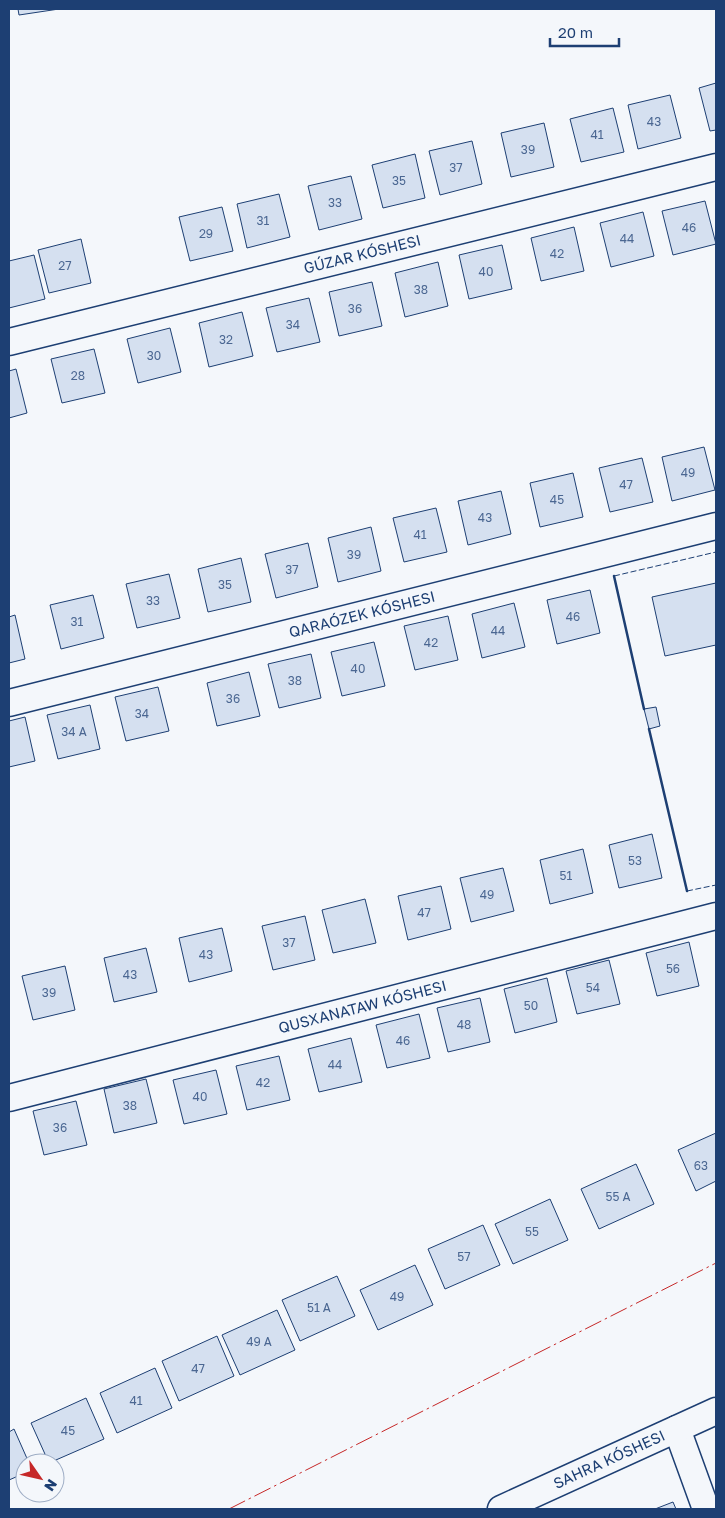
<svg xmlns="http://www.w3.org/2000/svg" width="725" height="1518" viewBox="0 0 725 1518" font-family="'Golos Text',sans-serif">
<rect width="100%" height="100%" fill="#f4f7fb"/>
<g fill="#d5e0f0" stroke="#1d3f73">
<path d="M18,9H59L19,15Z"/>
<path d="M716,83V130L710,131L699,88Z"/>
<path d="M670,95L681,138L638,149L628,105Z"/>
<path d="M613,108L624,152L581,162L570,119Z"/>
<path d="M544,123L554,167L511,177L501,133Z"/>
<path d="M472,141L482,184L440,195L429,151Z"/>
<path d="M415,154L425,198L383,208L372,165Z"/>
<path d="M351,176L362,219L319,230L308,186Z"/>
<path d="M279,194L290,237L247,248L237,204Z"/>
<path d="M705,201L716,244L673,255L662,211Z"/>
<path d="M222,207L233,251L190,261L179,217Z"/>
<path d="M643,212L654,256L611,267L600,223Z"/>
<path d="M574,227L584,271L541,281L531,238Z"/>
<path d="M81,239L91,283L49,293L38,250Z"/>
<path d="M502,245L512,289L469,299L459,255Z"/>
<path d="M34,255L45,299L9,308V261Z"/>
<path d="M438,262L448,306L405,317L395,273Z"/>
<path d="M372,282L382,326L339,336L329,292Z"/>
<path d="M309,298L320,342L277,352L266,308Z"/>
<path d="M242,312L253,356L209,367L199,323Z"/>
<path d="M170,328L181,372L138,383L127,339Z"/>
<path d="M94,349L105,393L62,403L51,359Z"/>
<path d="M16,369L27,413L9,418V371Z"/>
<path d="M704,447L715,490L672,501L662,457Z"/>
<path d="M642,458L653,502L610,512L599,468Z"/>
<path d="M573,473L583,517L540,527L530,483Z"/>
<path d="M501,491L511,534L468,545L458,501Z"/>
<path d="M436,508L447,552L404,562L393,518Z"/>
<path d="M371,527L381,571L338,582L328,538Z"/>
<path d="M308,543L318,587L276,598L265,554Z"/>
<path d="M241,558L251,602L208,612L198,569Z"/>
<path d="M169,574L180,618L137,628L126,584Z"/>
<path d="M716,583V645L665,656L652,597Z"/>
<path d="M590,590L600,633L557,644L547,600Z"/>
<path d="M93,595L104,638L61,649L50,605Z"/>
<path d="M514,603L525,647L482,658L472,614Z"/>
<path d="M15,615L25,659L9,663V617Z"/>
<path d="M448,616L458,660L415,670L404,626Z"/>
<path d="M374,642L385,686L342,696L331,652Z"/>
<path d="M311,654L321,698L279,708L268,664Z"/>
<path d="M249,672L260,716L217,726L207,683Z"/>
<path d="M158,687L169,731L126,741L115,697Z"/>
<path d="M90,705L100,749L58,759L47,715Z"/>
<path d="M656,707L660,726L649,729L644,709Z"/>
<path d="M25,717L35,761L9,767V721Z"/>
<path d="M652,834L662,878L619,888L609,845Z"/>
<path d="M583,849L593,893L550,904L540,860Z"/>
<path d="M503,868L514,911L471,922L460,878Z"/>
<path d="M441,886L451,929L408,940L398,896Z"/>
<path d="M365,899L376,943L333,953L322,910Z"/>
<path d="M305,916L315,960L273,970L262,926Z"/>
<path d="M222,928L232,971L189,982L179,938Z"/>
<path d="M689,942L699,986L657,996L646,953Z"/>
<path d="M146,948L157,992L114,1002L104,958Z"/>
<path d="M609,960L620,1004L577,1014L566,971Z"/>
<path d="M65,966L75,1010L33,1020L22,976Z"/>
<path d="M547,978L557,1022L515,1033L504,989Z"/>
<path d="M480,998L490,1042L448,1052L437,1008Z"/>
<path d="M419,1014L430,1058L387,1068L376,1025Z"/>
<path d="M351,1038L362,1082L319,1092L308,1049Z"/>
<path d="M279,1056L290,1100L247,1110L236,1066Z"/>
<path d="M216,1070L227,1114L184,1124L173,1080Z"/>
<path d="M146,1079L157,1123L114,1133L104,1089Z"/>
<path d="M76,1101L87,1145L44,1155L33,1111Z"/>
<path d="M716,1133V1181L696,1191L678,1150Z"/>
<path d="M636,1164L654,1204L599,1229L581,1189Z"/>
<path d="M550,1199L568,1240L513,1264L495,1224Z"/>
<path d="M483,1225L500,1265L445,1289L428,1249Z"/>
<path d="M415,1265L433,1305L378,1330L360,1290Z"/>
<path d="M337,1276L355,1316L300,1341L282,1300Z"/>
<path d="M277,1310L295,1350L240,1375L222,1335Z"/>
<path d="M217,1336L234,1376L179,1401L162,1361Z"/>
<path d="M155,1368L172,1408L117,1433L100,1393Z"/>
<path d="M86,1398L104,1439L49,1463L31,1423Z"/>
<path d="M14,1429L29,1463H25V1473L9,1480V1432Z"/>
<path d="M673,1502L676,1509H655Z"/>
</g>
<g fill="none" stroke-linecap="round" stroke-linejoin="round">
<defs>
<g id="minor">
<path id="s1" d="M9,342L716,167"/>
<path id="s2" d="M9,703L716,526"/>
<path id="s3" d="M9,1098L716,916"/>
<path d="M677,1429L706,1509"/>
<path id="s4" d="M501,1509L716,1411"/>
</g>
</defs>
<use href="#minor" stroke="#1d3f73" stroke-width="29"/>
<use href="#minor" stroke="#f4f7fb" stroke-width="26"/>
<g stroke="#1d3f73" stroke-width="1" stroke-dasharray="6 2.5" stroke-linecap="butt">
<path d="M614,576L716,552"/>
<path d="M687,891L716,885"/>
</g>
<g stroke="#1d3f73" stroke-width="2.5">
<path d="M614,576L644,709"/>
<path d="M649,729L687,891"/>
</g>
<path stroke="#c62828" stroke-width="1" stroke-dasharray="18 4 2.5 4" stroke-linecap="butt" d="M229,1509L716,1263"/>
</g>
<g text-anchor="middle" stroke-width="4" stroke-linejoin="round" paint-order="stroke">
<g font-size="12" fill="#4b6792">
<text x="654" y="126">43</text>
<text x="597" y="139">41</text>
<text x="528" y="154">39</text>
<text x="456" y="172">37</text>
<text x="399" y="185">35</text>
<text x="335" y="207">33</text>
<text x="263" y="225">31</text>
<text x="689" y="232">46</text>
<text x="206" y="238">29</text>
<text x="627" y="243">44</text>
<text x="557" y="258">42</text>
<text x="65" y="270">27</text>
<text x="486" y="276">40</text>
<text x="421" y="294">38</text>
<text x="355" y="313">36</text>
<text x="293" y="329">34</text>
<text x="226" y="344">32</text>
<text x="154" y="360">30</text>
<text x="78" y="380">28</text>
<text x="688" y="477">49</text>
<text x="626" y="489">47</text>
<text x="557" y="504">45</text>
<text x="485" y="522">43</text>
<text x="420" y="539">41</text>
<text x="354" y="559">39</text>
<text x="292" y="574">37</text>
<text x="225" y="589">35</text>
<text x="153" y="605">33</text>
<text x="573" y="621">46</text>
<text x="77" y="626">31</text>
<text x="498" y="635">44</text>
<text x="431" y="647">42</text>
<text x="358" y="673">40</text>
<text x="295" y="685">38</text>
<text x="233" y="703">36</text>
<text x="142" y="718">34</text>
<text x="74" y="736">34 А</text>
<text x="635" y="865">53</text>
<text x="566" y="880">51</text>
<text x="487" y="899">49</text>
<text x="424" y="917">47</text>
<text x="289" y="947">37</text>
<text x="206" y="959">43</text>
<text x="673" y="973">56</text>
<text x="130" y="979">43</text>
<text x="593" y="992">54</text>
<text x="49" y="997">39</text>
<text x="531" y="1010">50</text>
<text x="464" y="1029">48</text>
<text x="403" y="1045">46</text>
<text x="335" y="1069">44</text>
<text x="263" y="1087">42</text>
<text x="200" y="1101">40</text>
<text x="130" y="1110">38</text>
<text x="60" y="1132">36</text>
<text x="701" y="1170">63</text>
<text x="618" y="1201">55 А</text>
<text x="532" y="1236">55</text>
<text x="464" y="1261">57</text>
<text x="397" y="1301">49</text>
<text x="319" y="1312">51 А</text>
<text x="259" y="1346">49 А</text>
<text x="198" y="1373">47</text>
<text x="136" y="1405">41</text>
<text x="68" y="1435">45</text>
</g>
<g font-size="15" fill="#1d3f73" stroke="#f4f7fb">
<text dy="5" stroke="none"><textPath href="#s1" startOffset="364">GÚZAR KÓSHESI</textPath></text>
<text dy="5" stroke="none"><textPath href="#s2" startOffset="364">QARAÓZEK KÓSHESI</textPath></text>
<text dy="5" stroke="none"><textPath href="#s3" startOffset="365">QUSXANATAW KÓSHESI</textPath></text>
<text dy="5" stroke="none"><textPath href="#s4" startOffset="119">SAHRA KÓSHESI</textPath></text>
</g>
</g>
<rect width="725" height="1518" fill="none" stroke="#1d3f73" stroke-width="20"/>
<g transform="translate(40 1478) rotate(124)"><circle r="24" fill="#f4f7fb" stroke="#9eadc5"/>
<path d="M0-4L9 19L0 12L-9 19Z" fill="#c62828"/>
<text y="-8" font-size="14" font-weight="bold" text-anchor="middle" fill="#1d3f73">N</text>
</g>
<path d="M550 38v8h69v-8" fill="none" stroke="#1d3f73" stroke-width="2.5"/>
<text x="558" y="38" font-size="15" fill="#1d3f73" stroke="#f4f7fb" stroke-width="4" paint-order="stroke">20 m</text>
</svg>
